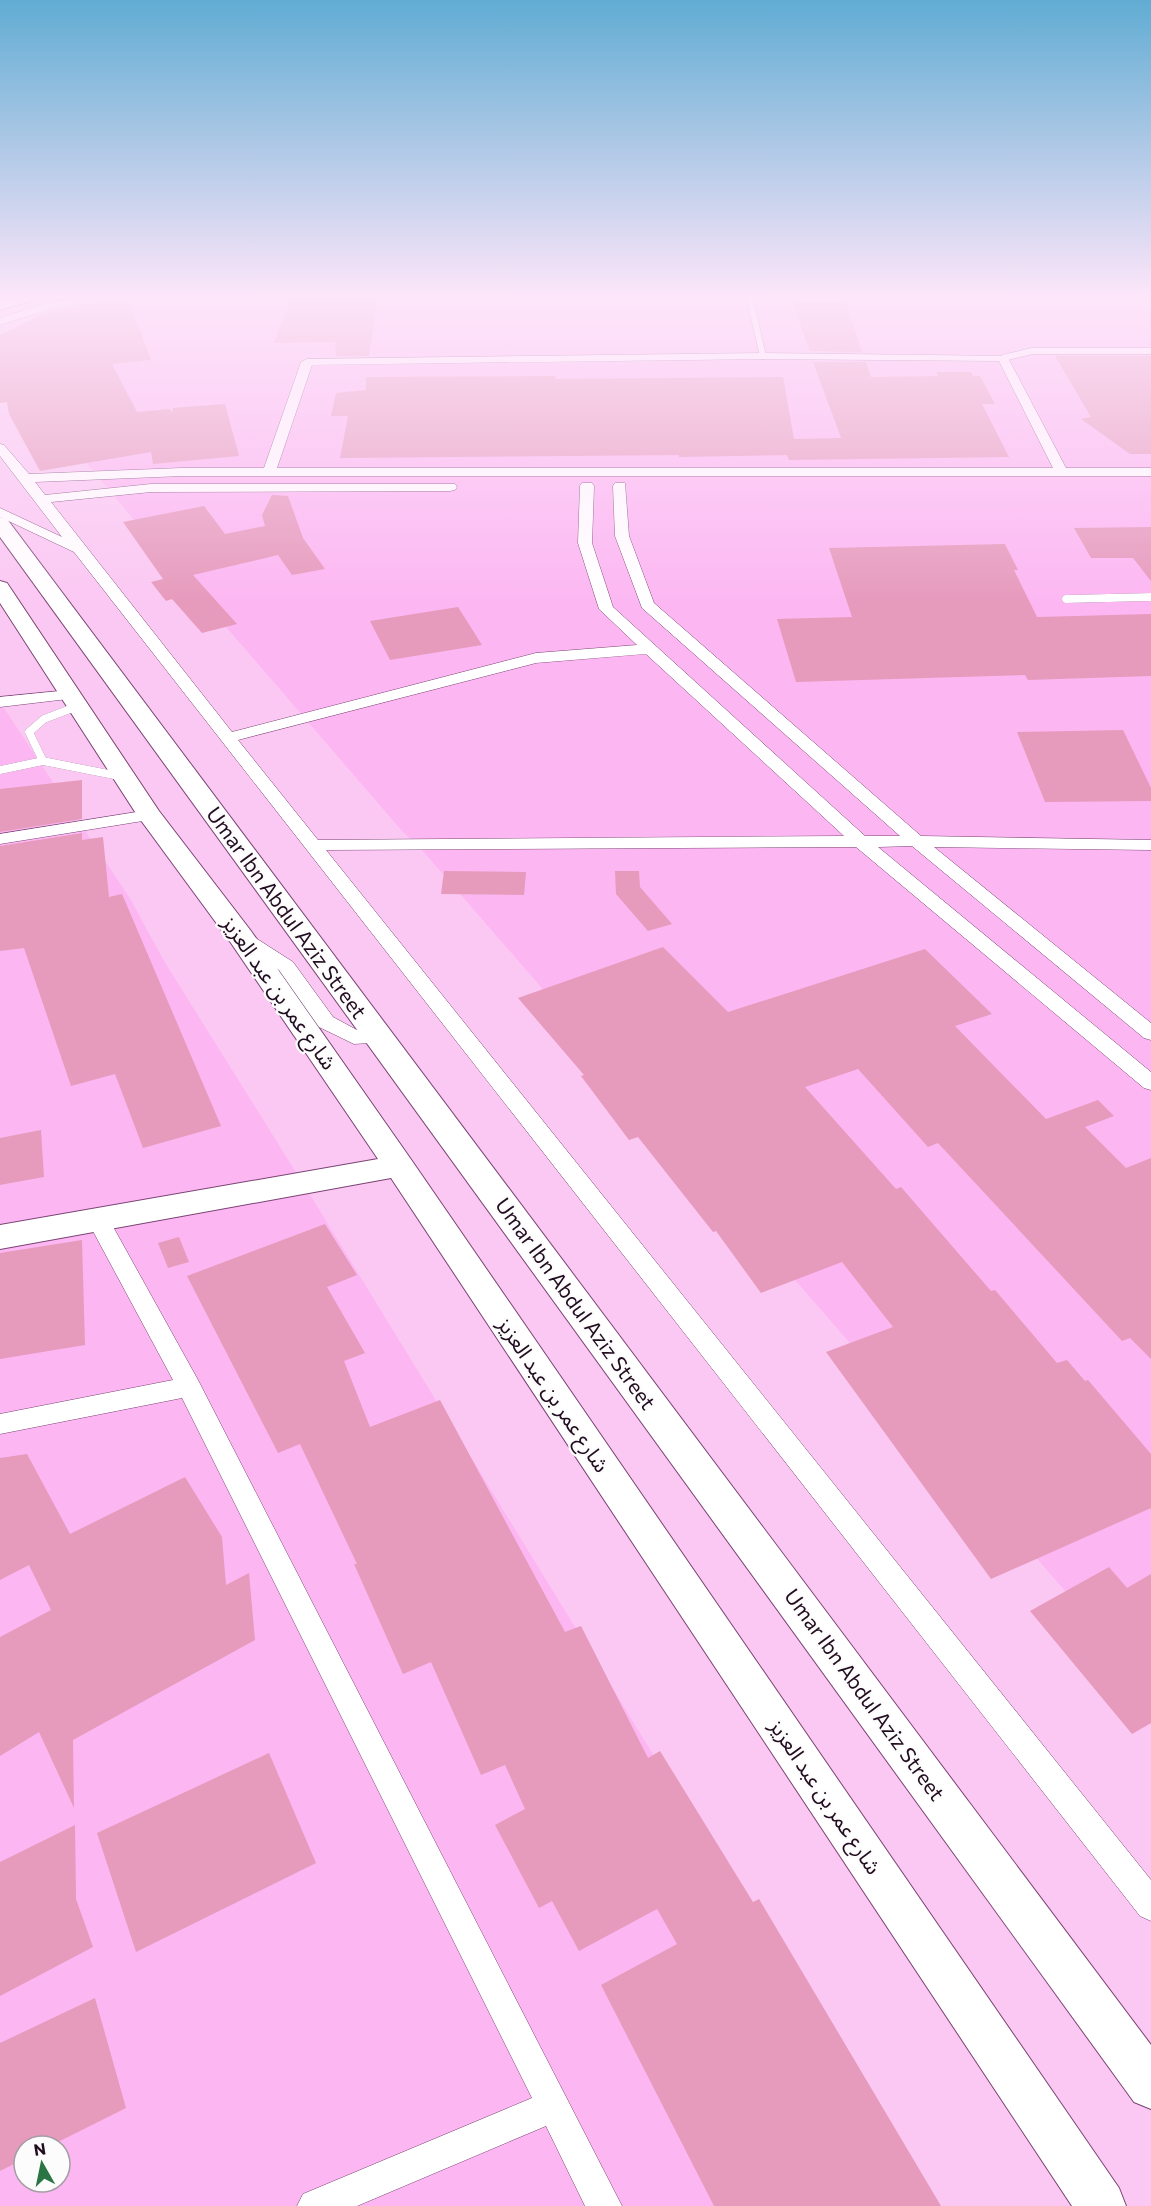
<svg xmlns="http://www.w3.org/2000/svg" width="1151" height="2206" viewBox="0 0 1151 2206" font-family="Commissioner,'Noto Sans Arabic',sans-serif">
<rect width="100%" height="100%" fill="#fbc8f3"/>
<g fill="#fcb7f2" fill-rule="evenodd">
<path d="M176,296H1151V1690L422,850L402,831L139,526L52,422L98,307Z"/>
<path d="M0,702L131,900L164,961L312,1198L930,2206H0ZM24,2146H60V2182H24Z"/>
</g>
<g fill="#e69abc">
<path d="M291,296H378L369,356H336L335,342L274,343Z"/>
<path d="M128,300L151,360L112,364L137,412L170,409L172,413L173,408L225,404L239,456L153,464L151,452L40,471L9,414L7,402L0,403V335L35,318V316L51,311L81,305Z"/>
<path d="M792,302H845L862,352L810,351Z"/>
<path d="M1055,356H1151V454H1130L1081,419L1091,417Z"/>
<path d="M813,362H866L871,377L938,376L936,372H971L973,376H980L995,404H982L1009,457L789,460L787,455L679,457V455L340,458L348,416H331L336,393L366,390V377L555,376L556,379L783,377L794,439L841,438Z"/>
<path d="M272,495L288,496L303,538L325,569L292,575L278,555L193,575L237,624L202,633L172,599L166,601L151,582L163,579L123,522L204,506L225,534L265,526L262,515Z"/>
<path d="M1151,527V581L1133,558H1091L1074,528Z"/>
<path d="M1005,544L1018,570H1014L1037,617L1151,614V676L1028,680L1025,675L796,682L777,619L852,617L829,548Z"/>
<path d="M458,607L482,645L390,660L370,621Z"/>
<path d="M1123,730L1151,788V801L1045,802L1017,732Z"/>
<path d="M82,780V819L0,832V789Z"/>
<path d="M82,833V840L103,837L109,897L122,894L221,1126L143,1148L115,1074L71,1086L24,948L0,951V846Z"/>
<path d="M444,871L526,872L524,895L441,894Z"/>
<path d="M615,871H639L640,887L672,924L648,931L616,894Z"/>
<path d="M663,947L728,1012L925,949L992,1014L955,1026L1046,1119L1098,1100L1114,1116L1085,1127L1126,1168L1151,1158V1359L1130,1338L1122,1341L938,1143L928,1147L858,1069L805,1087L896,1189L901,1187L991,1291L995,1290L1057,1363L1067,1360L1085,1381L1088,1380L1151,1454V1508L991,1579L826,1352L893,1327L842,1262L761,1293L716,1231L713,1232L638,1137L629,1140L581,1076L584,1075L518,998Z"/>
<path d="M41,1130L44,1177L0,1185V1138Z"/>
<path d="M325,1224L357,1275L327,1287L365,1353L344,1361L370,1427L440,1400L565,1632L581,1626L648,1758L660,1751L753,1902L759,1899L941,2206H714L601,1985L677,1944L657,1909L579,1951L552,1901L539,1908L495,1825L525,1809L505,1765L481,1775L431,1662L403,1674L354,1564H357L300,1444L278,1453L187,1276Z"/>
<path d="M179,1237L189,1262L168,1268L158,1243Z"/>
<path d="M82,1240L85,1345L0,1359V1253Z"/>
<path d="M27,1454L70,1534L185,1477L222,1537L226,1585L249,1573L255,1640L73,1740L74,1808L39,1732L0,1756V1637L51,1610L29,1565L0,1580V1458Z"/>
<path d="M1109,1567L1127,1588L1151,1574V1723L1132,1734L1030,1611Z"/>
<path d="M269,1753L316,1863L136,1952L97,1833Z"/>
<path d="M75,1825L76,1899L93,1947L0,1996V1862Z"/>
<path d="M95,1998L126,2108L50,2146H24V2159L0,2171V2043Z"/>
</g>
<g fill="none" stroke-linecap="round" stroke-linejoin="round">
<defs>
<g id="lane-far1">
<path d="M749,296L763,356"/>
<path d="M1003,358L1032,351H1151"/>
</g>
<g id="lane">
<path d="M1066,599L1151,597"/>
<path d="M43,761L29,732L44,719L78,706"/>
<path d="M0,770L43,761L124,777"/>
</g>
<g id="street">
<path d="M84,296H103L98,299L50,309L0,325V318L44,304Z"/>
<path d="M763,353L1007,356L1066,468H1151V476H182L35,482L45,495L151,484H455L457,487L455,490L450,491L151,492L51,502L232,732L536,653L637,645L599,609L578,543L580,486L582,483H592L594,486L592,543L613,607L865,836H900L642,608L615,536L613,486L615,483H625L629,536L654,603L921,836L1151,840V850L934,847L1151,1023V1040L1144,1038L912,846L878,847L1151,1072V1090L1144,1088L856,847L326,850L1151,1880V1921L1140,1916L74,552L0,517V508L62,537L0,456V444L4,445L29,474L182,468H264L301,362L307,359ZM763,359L999,361L1053,468H277L312,365ZM646,654L844,836L318,840L238,740L536,663Z"/>
<path d="M70,690L78,695L76,698L0,707V697Z"/>
<path d="M149,810L155,811L158,815L155,819L0,844V834Z"/>
<path d="M244,933L251,935L293,962L333,1017L357,1030L385,1032L388,1037L385,1042L354,1044L319,1027L279,970L237,943L235,939L237,935Z"/>
<path d="M98,1212L106,1214L198,1380L622,2206H585L546,2126L357,2206H297L303,2194L532,2098L182,1398L0,1434V1414L173,1380L87,1220L90,1214Z"/>
</g>
<g id="secondary">
<path d="M17,296H41L38,299L0,310V300Z"/>
<path d="M0,517L7,519L1151,2045V2109L1134,2102L0,537Z"/>
<path d="M0,581L7,583L159,811L251,931L410,1158L1119,2188L1126,2206H1072L391,1178L0,1249V1225L378,1159L231,943L137,815L0,603Z"/>
</g>
</defs>
<use href="#lane-far1" stroke="#7a4373" stroke-width="7"/>
<use href="#lane" stroke="#7a4373" stroke-width="8"/>
<use href="#street" stroke="#7a4373" stroke-width="1"/>
<use href="#secondary" stroke="#7a4373" stroke-width="2"/>
<use href="#lane-far1" stroke="#fff" stroke-width="6"/>
<use href="#lane" stroke="#fff" stroke-width="8"/>
<use href="#street" fill="#fff" fill-rule="evenodd"/>
<use href="#secondary" fill="#fff" fill-rule="evenodd"/>
</g>
<linearGradient id="sky" x2="0" y2="1"><stop stop-color="#61acd3"/><stop offset="0.49" stop-color="#fde6fa"/><stop offset="1" stop-color="#fde6fa" stop-opacity="0"/></linearGradient>
<rect width="1151" height="604" fill="url(#sky)"/>
<g text-anchor="middle" stroke-width="4.5" stroke-linejoin="round" paint-order="stroke">
<g font-size="21" fill="#220c20" stroke="#fcfcfc">
<text transform="translate(286 913) rotate(54)" y="7">Umar Ibn Abdul Aziz Street</text>
<text transform="translate(279 993) rotate(55)" y="7">شارع عمر بن عبد العزيز</text>
<text transform="translate(575 1304) rotate(54)" y="7">Umar Ibn Abdul Aziz Street</text>
<text transform="translate(553 1395) rotate(56)" y="7">شارع عمر بن عبد العزيز</text>
<text transform="translate(864 1695) rotate(54)" y="7">Umar Ibn Abdul Aziz Street</text>
<text transform="translate(825 1797) rotate(56)" y="7">شارع عمر بن عبد العزيز</text>
</g>
</g>
<g transform="translate(42 2164) rotate(351)"><circle r="28" fill="#fcfcfc" stroke="#a59ca4" stroke-width="1.5"/>
<path d="M0-4.5L10 22L0 15L-10 22Z" fill="#2a7544"/>
<text y="-9" font-size="16" font-weight="bold" text-anchor="middle" fill="#220c20">N</text>
</g>
</svg>
